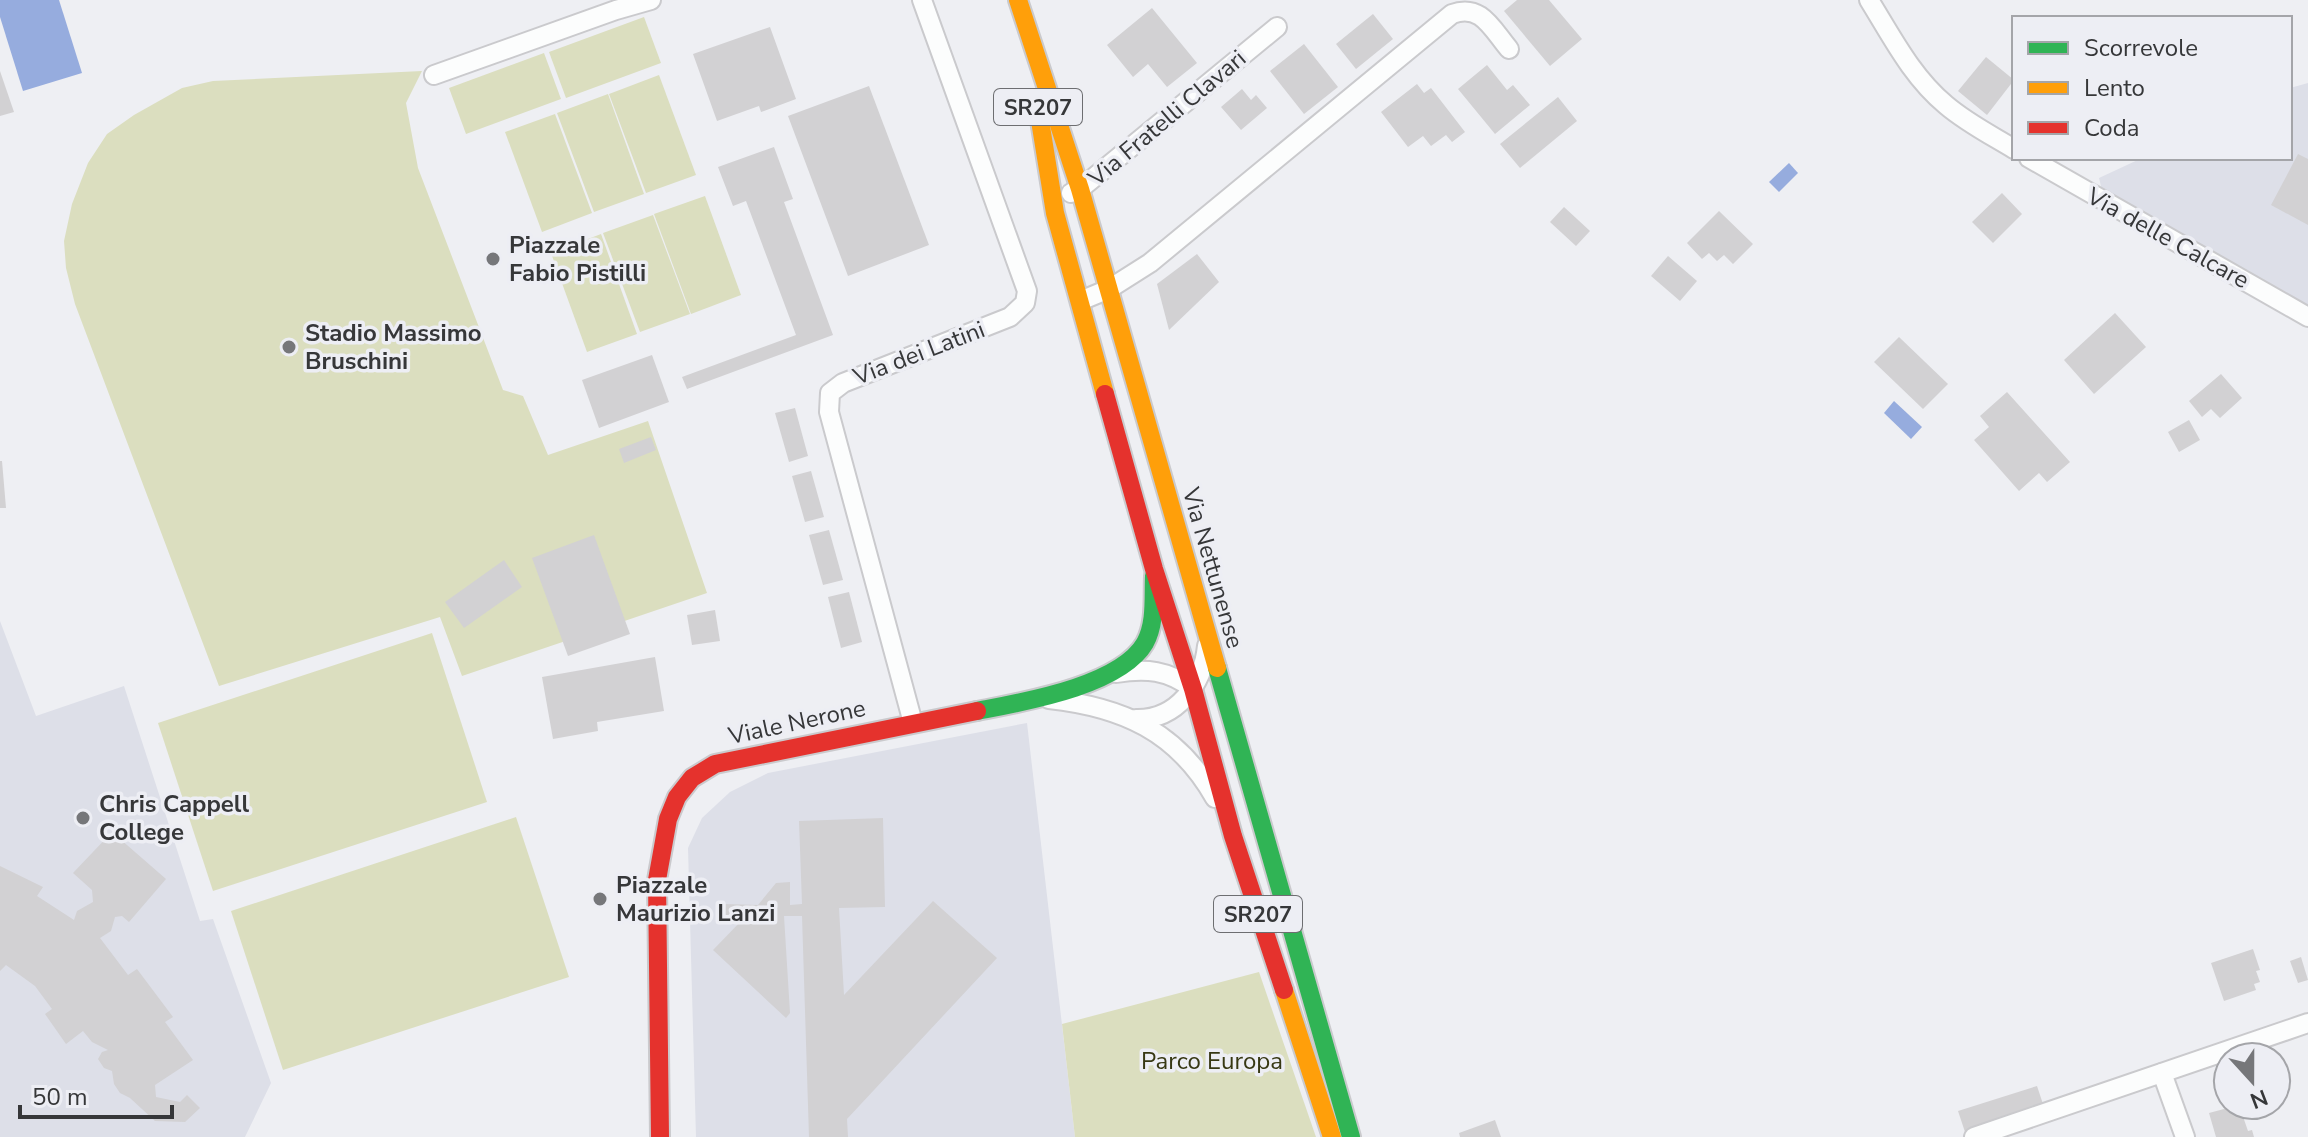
<svg xmlns="http://www.w3.org/2000/svg" width="2308" height="1137" viewBox="0 0 2308 1137" font-family="'Nunito Sans',sans-serif">
<rect width="100%" height="100%" fill="#eeeff3"/>
<g fill="#dddfe8">
<path d="M2308,83V306L2102,190L2099,178L2142,158H2290V88Z"/>
<path d="M0,621L36,716L124,686L200,921L213,919L271,1083L245,1137H0Z"/>
<path d="M1027,723L1075,1137H696L688,848L702,818L730,792L768,773Z"/>
</g>
<g fill="#dbdebf">
<path d="M644,17L661,63L566,98L549,52Z"/>
<path d="M544,53L561,99L466,134L449,88Z"/>
<path d="M422,71L406,103L418,168L503,390L523,396L548,455L648,421L707,593L462,676L440,617L219,686L75,304L66,268L64,241L72,204L88,163L107,134L134,115L182,88L213,81Z"/>
<path d="M659,75L696,175L646,193L609,94Z"/>
<path d="M608,94L644,194L594,212L557,113Z"/>
<path d="M555,114L592,213L542,232L505,132Z"/>
<path d="M705,196L741,295L691,314L654,214Z"/>
<path d="M653,215L690,314L640,332L603,233Z"/>
<path d="M601,234L637,334L587,352L551,253Z"/>
<path d="M432,633L487,802L213,891L158,723Z"/>
<path d="M516,817L569,977L283,1070L231,911Z"/>
<path d="M1259,972L1316,1137H1075L1062,1024Z"/>
</g>
<g fill="#96acde">
<path d="M0,0H59L82,73L23,91L0,17Z"/>
<path d="M1789,163L1798,173L1779,192L1769,182Z"/>
<path d="M1894,401L1922,427L1911,439L1884,413Z"/>
</g>
<g fill="#d2d1d3">
<path d="M1517,0H1549L1582,39L1550,66L1504,11Z"/>
<path d="M1152,8L1197,63L1167,87L1148,64L1133,77L1107,45Z"/>
<path d="M1373,14L1393,39L1356,69L1336,44Z"/>
<path d="M770,27L796,99L761,112L759,106L717,121L693,54Z"/>
<path d="M1304,44L1338,87L1304,114L1270,71Z"/>
<path d="M1986,57L2014,80L1987,115L1958,91Z"/>
<path d="M1487,65L1507,90L1513,85L1530,105L1495,134L1458,89Z"/>
<path d="M0,71L14,112L0,116Z"/>
<path d="M1417,84L1424,93L1431,88L1465,132L1452,142L1446,135L1431,146L1423,136L1408,147L1381,112Z"/>
<path d="M869,86L929,245L848,276L788,116Z"/>
<path d="M1242,89L1251,100L1256,95L1267,108L1241,130L1221,107Z"/>
<path d="M1558,97L1577,121L1520,168L1500,144Z"/>
<path d="M774,147L793,199L784,202L833,335L687,389L682,377L796,335L746,201L733,206L718,167Z"/>
<path d="M2298,154L2308,159V225L2271,205Z"/>
<path d="M2002,193L2022,214L1993,243L1972,222Z"/>
<path d="M1564,207L1590,231L1576,246L1550,222Z"/>
<path d="M1719,211L1753,244L1733,264L1724,255L1717,261L1709,253L1702,259L1687,243Z"/>
<path d="M1197,254L1219,282L1169,330L1157,284Z"/>
<path d="M1668,256L1697,281L1680,301L1651,276Z"/>
<path d="M2115,313L2146,347L2094,394L2064,360Z"/>
<path d="M1899,337L1948,384L1923,409L1874,362Z"/>
<path d="M652,355L669,402L599,428L582,380Z"/>
<path d="M2221,374L2242,398L2220,418L2211,409L2202,417L2189,401Z"/>
<path d="M2007,392L2070,462L2047,482L2039,473L2019,491L1974,440L1989,427L1980,416Z"/>
<path d="M795,408L808,456L789,462L775,413Z"/>
<path d="M2189,420L2200,440L2179,452L2168,432Z"/>
<path d="M651,437L656,450L624,463L619,449Z"/>
<path d="M0,461H2L6,508H0Z"/>
<path d="M811,471L824,517L805,522L792,476Z"/>
<path d="M829,530L843,580L823,585L809,535Z"/>
<path d="M594,535L630,634L568,656L532,558Z"/>
<path d="M504,560L522,587L464,628L445,602Z"/>
<path d="M849,592L862,642L841,648L828,597Z"/>
<path d="M715,610L720,641L692,645L687,615Z"/>
<path d="M655,657L664,711L597,722L598,731L553,739L542,677Z"/>
<path d="M883,818L885,907L839,908L844,995L933,901L997,958L847,1119L848,1137H809L802,916H784L790,1013L786,1018L713,950L744,918H724L723,904L758,905L776,883L790,882V905L802,904L799,821Z"/>
<path d="M112,832L166,879L129,922L122,916L115,917L111,931L100,938L128,975L137,969L173,1017L165,1022L193,1060L155,1085L156,1097L180,1102L187,1095L200,1108L185,1122L155,1121L130,1098L120,1093L114,1084L112,1071L104,1068L98,1059L102,1052L108,1050L92,1042L83,1031L66,1044L45,1014L52,1009L35,986L6,965L0,971V866L43,887L37,896L74,920L77,911L93,902L92,890L73,873Z"/>
<path d="M2253,949L2260,970L2256,971L2260,982L2254,984L2256,990L2224,1001L2211,963Z"/>
<path d="M2301,957L2308,980L2298,983L2290,961Z"/>
<path d="M2037,1086L2045,1110L1966,1135L1958,1111Z"/>
<path d="M2239,1105L2248,1131L2252,1130L2254,1137H2216L2209,1113Z"/>
<path d="M1495,1120L1501,1137H1460L1459,1133Z"/>
</g>
<g fill="none" stroke-linecap="round" stroke-linejoin="round">
<defs>
<g id="street">
<path d="M1869,0C1892,37 1912,77 1946,105C1967,123 1991,135 2014,149"/>
<path d="M434,75L616,10L651,0"/>
<path d="M2029,158L2308,317"/>
<path d="M1071,193L1080,189L1277,27"/>
<path d="M1080,301L1109,289L1150,263L1452,14C1481,3 1492,29 1509,49"/>
<path d="M1116,673C1146,668 1168,670 1193,689"/>
<path d="M1049,699C1122,707 1177,731 1215,798"/>
<path d="M1136,719C1177,720 1203,684 1207,646"/>
<path d="M913,723L829,412L830,393L843,383L1010,317L1025,303L1027,291L922,0"/>
<path d="M2162,1073L2185,1137"/>
<path d="M1974,1137L2308,1023"/>
</g>
<g id="fast">
<path d="M1217,668L1351,1137"/>
<path d="M977,711C1023,702 1120,686 1145,643C1156,623 1153,598 1154,576"/>
</g>
<g id="slow">
<path d="M1018,0L1080,189L1217,668"/>
<path d="M1037,102L1055,213L1105,394"/>
<path d="M1284,990L1332,1137"/>
</g>
<g id="jam">
<path d="M1105,394L1154,569L1193,689L1233,836L1284,990"/>
<path d="M660,1137L657,880L668,819L677,797L692,778L715,764L977,711"/>
</g>
</defs>
<use href="#street" stroke="#cacacd" stroke-width="22"/>
<use href="#fast" stroke="#cacacd" stroke-width="22"/>
<use href="#slow" stroke="#cacacd" stroke-width="22"/>
<use href="#jam" stroke="#cacacd" stroke-width="22"/>
<use href="#street" stroke="#fcfdfd" stroke-width="18"/>
<use href="#fast" stroke="#30b455" stroke-width="18"/>
<use href="#slow" stroke="#ff9f0a" stroke-width="18"/>
<use href="#jam" stroke="#e5322d" stroke-width="18"/>
</g>
<g fill="#76777a" stroke="#edeef4" stroke-width="3">
<circle cx="493" cy="259" r="8"/>
<circle cx="289" cy="347" r="8"/>
<circle cx="83" cy="818" r="8"/>
<circle cx="600" cy="899" r="8"/>
</g>
<g text-anchor="middle" stroke-width="7" stroke-linejoin="round" paint-order="stroke">
<g fill="#edeef4" stroke="#6d6e71" stroke-width="2">
<rect x="994" y="89" width="88" height="36" rx="6"/>
<rect x="1214" y="896" width="88" height="36" rx="6"/>
</g>
<g font-size="22" font-weight="bold" fill="#363739">
<text x="1038" y="115">SR207</text>
<text x="1258" y="922">SR207</text>
</g>
<g font-size="24" fill="#363739" stroke="#edeef4">
<text transform="translate(1167 118) rotate(-40)" y="8">Via Fratelli Clavari</text>
<text transform="translate(2168 238) rotate(29)" y="8">Via delle Calcare</text>
<text transform="translate(919 353) rotate(-21)" y="8">Via dei Latini</text>
<text transform="translate(1213 568) rotate(74)" y="8">Via Nettunense</text>
<text transform="translate(797 722) rotate(-12)" y="8">Viale Nerone</text>
</g>
<g font-size="24" font-weight="bold" fill="#363739" stroke="#edeef4" text-anchor="start">
<text x="509" y="253">Piazzale<tspan x="509" dy="28">Fabio Pistilli</tspan></text>
<text x="305" y="341">Stadio Massimo<tspan x="305" dy="28">Bruschini</tspan></text>
<text x="99" y="812">Chris Cappell<tspan x="99" dy="28">College</tspan></text>
<text x="616" y="893">Piazzale<tspan x="616" dy="28">Maurizio Lanzi</tspan></text>
</g>
<g font-size="24" fill="#373813" stroke="#edeef4">
<text x="1212" y="1069">Parco Europa</text>
</g>
</g>
<rect x="2012" y="16" width="280" height="144" fill="#edeef4" stroke="#a4a5a9" stroke-width="2"/>
<rect x="2028" y="42" width="40" height="12" fill="#30b455" stroke="#a4a5a9" stroke-width="2"/>
<text x="2084" y="56" font-size="24" fill="#363739">Scorrevole</text>
<rect x="2028" y="82" width="40" height="12" fill="#ff9f0a" stroke="#a4a5a9" stroke-width="2"/>
<text x="2084" y="96" font-size="24" fill="#363739">Lento</text>
<rect x="2028" y="122" width="40" height="12" fill="#e5322d" stroke="#a4a5a9" stroke-width="2"/>
<text x="2084" y="136" font-size="24" fill="#363739">Coda</text>
<g transform="translate(2252 1081) rotate(159)"><circle r="38" fill="#edeef4" stroke="#a4a5a9" stroke-width="2"/>
<path d="M0-6L14 30L0 20L-14 30Z" fill="#76777a"/>
<text y="-12" font-size="22" font-weight="bold" text-anchor="middle" fill="#363739">N</text>
</g>
<path d="M20 1105v12h152v-12" fill="none" stroke="#363739" stroke-width="4"/>
<text x="32" y="1105" font-size="24" fill="#363739" stroke="#edeef4" stroke-width="6" paint-order="stroke">50 m</text>
</svg>
